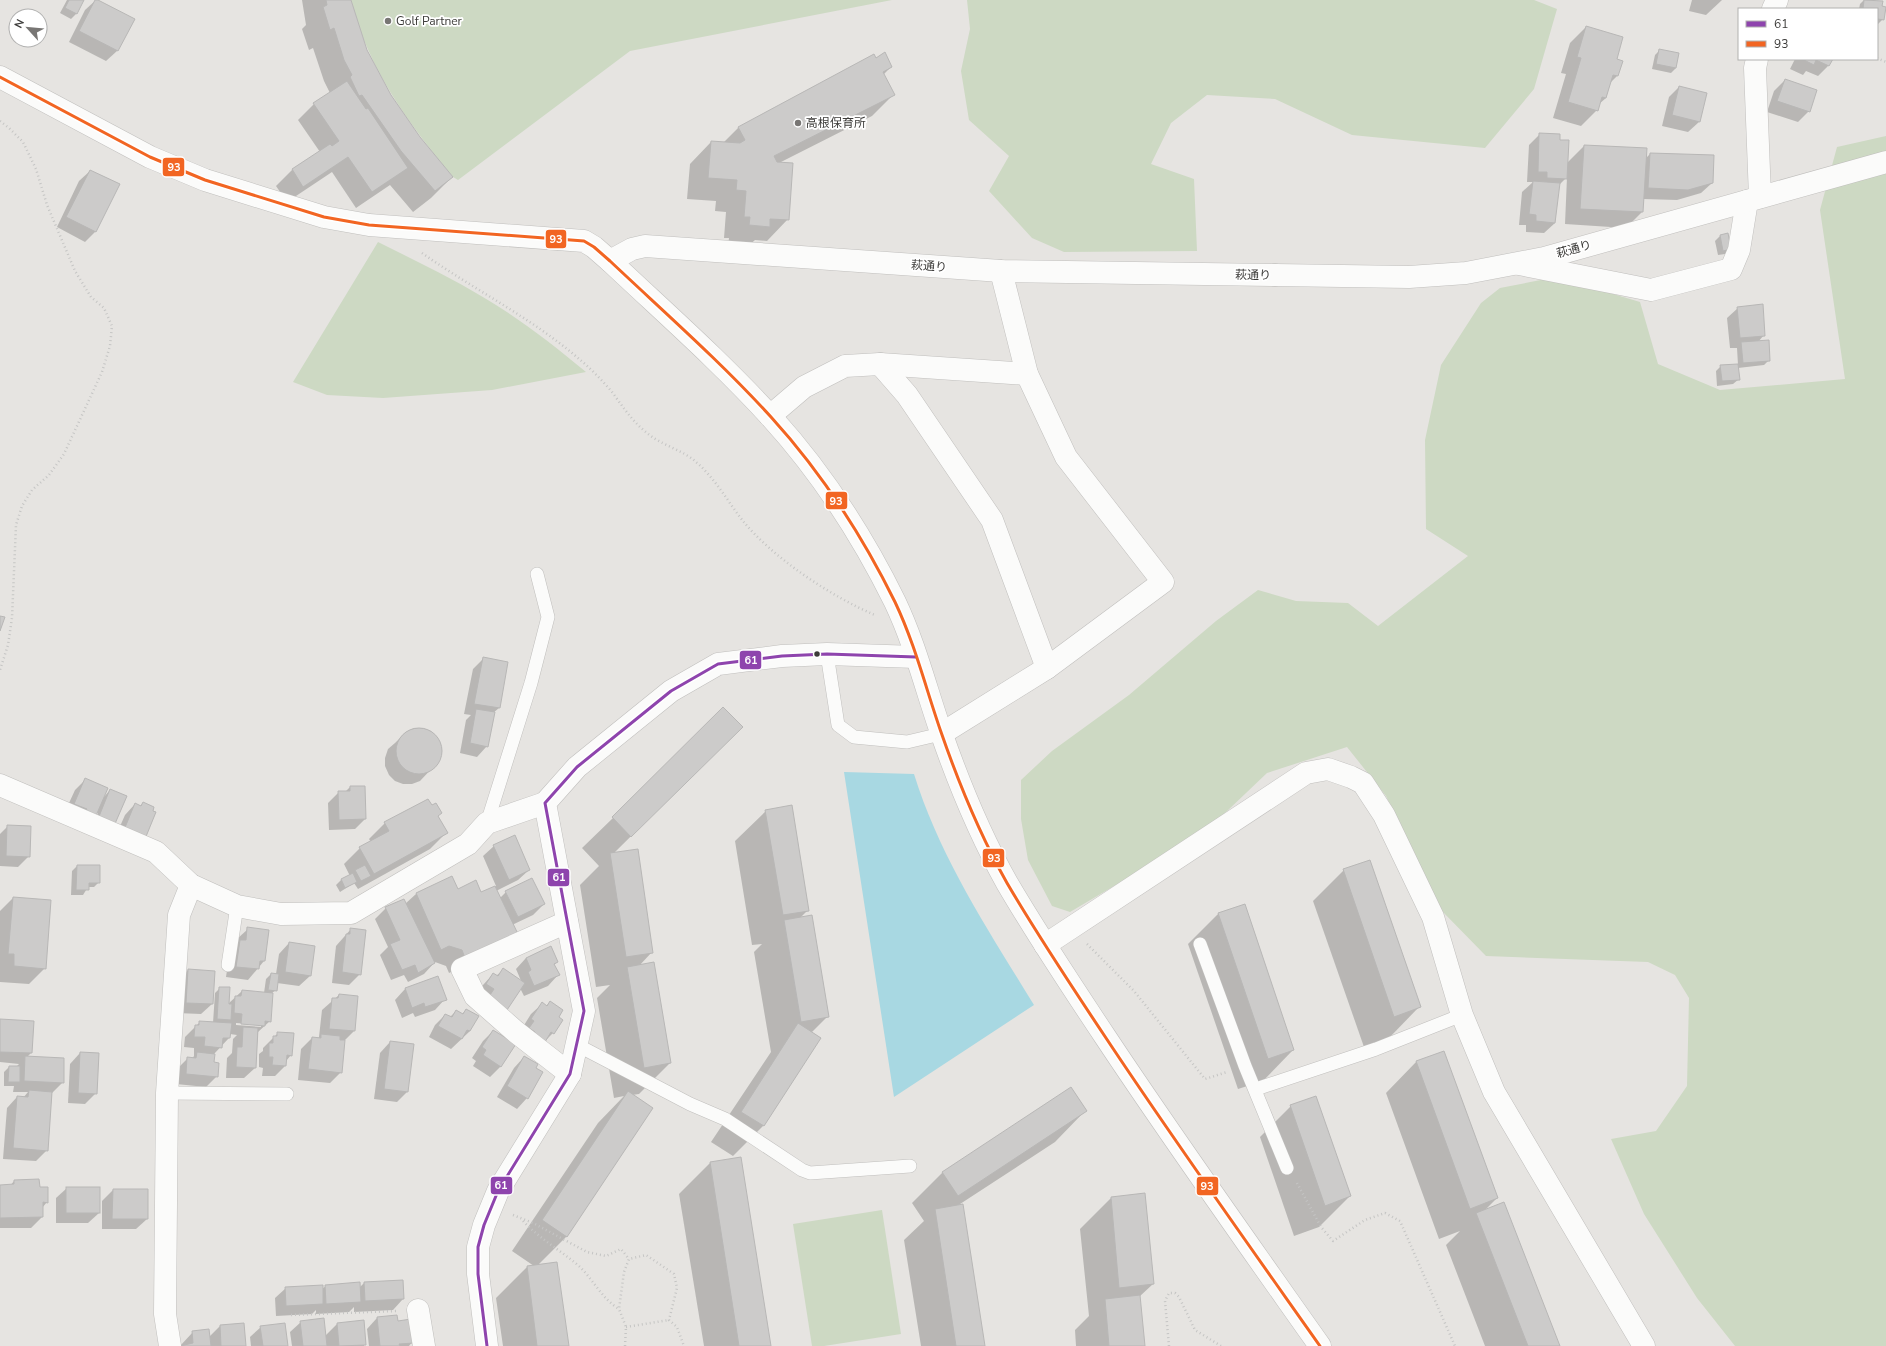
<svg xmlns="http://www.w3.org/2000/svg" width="1886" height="1346" viewBox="0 0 1886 1346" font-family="'Nunito Sans','Noto Sans JP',sans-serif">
<rect width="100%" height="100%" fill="#e6e4e1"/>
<g fill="#cdd9c3">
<path d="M351,0H892L630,51L458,180L453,177C409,124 368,69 351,0Z"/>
<path d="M967,0H1534L1557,9L1534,89L1485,148L1352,135L1275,99L1207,95L1171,123L1151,164L1194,179L1197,251L1064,252L1032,238L989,191L1009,156L969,120L961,71L970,29Z"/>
<path d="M1886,136V1346H1735L1697,1298L1644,1214L1611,1139L1656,1131L1687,1086L1689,998L1675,975L1648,962L1486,956L1441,910L1386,796L1347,747L1267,773L1204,833L1070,912L1052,906L1028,860L1021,819V780L1052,751L1129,695L1216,621L1258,590L1296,601L1348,603L1378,626L1468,556L1426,529L1425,440L1441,365L1481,303L1500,288L1556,277L1640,302L1658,364L1720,390L1845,379L1820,210L1837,147Z"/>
<path d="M378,242C418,262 458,281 496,305C528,325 557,348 586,372L492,390L383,398L327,395L293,382Z"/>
<path d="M882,1210L901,1334L824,1346H812L793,1224Z"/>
</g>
<path fill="#a8d8e2" d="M844,772L914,774C940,858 989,931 1034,1005L894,1097Z"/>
<g fill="#0003" fill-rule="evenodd">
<path d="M67,0H83L76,14L71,19L60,13Z"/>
<path d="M96,0L133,19L117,51L106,61L69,42L85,10Z"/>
<path d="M302,0H350L366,50L390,95L419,138L452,177L431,198L413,212L390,185L356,208L332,172L287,202L276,186L292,170L320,152L298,120L314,104L330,93L324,81L313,48L309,50L302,29L306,25Z"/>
<path d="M1692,0H1722L1706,15L1689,11Z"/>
<path d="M1864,0L1882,2L1883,19L1878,24L1877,9H1859L1860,4Z"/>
<path d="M1586,27L1616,60L1617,76L1610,83L1606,98L1599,104L1597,110L1581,126L1553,118L1566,74L1561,73L1570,43Z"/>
<path d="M1660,50L1676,68L1671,73L1652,69L1655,55Z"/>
<path d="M873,56L875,59L891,67L883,75L893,95L872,116L779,163L788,219L767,241L755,240L747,247L728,246L729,238H724L726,212L715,211L716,201L687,199L690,164L711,142L723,143L738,128Z"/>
<path d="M1795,59H1831L1828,66L1818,76L1806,71L1803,75L1790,69Z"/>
<path d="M1785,80L1809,111L1798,122L1767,112L1774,91Z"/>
<path d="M1679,87L1699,122L1688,132L1662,126L1669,97Z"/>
<path d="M1540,134L1559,141L1567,163L1584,146L1645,159L1650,154L1712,183L1701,193L1677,200L1643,199L1642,212L1626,228L1565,224L1567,177L1558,186L1555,223L1544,233L1526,232V225H1519L1522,192L1533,182H1527L1529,145Z"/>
<path d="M90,171L96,231L85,242L57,227L79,181Z"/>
<path d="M1728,235L1730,249L1725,254L1718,255L1715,241L1720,236Z"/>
<path d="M1738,308L1764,335L1758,342L1769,360L1764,365L1738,368L1739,379L1733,384L1717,386L1716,371L1721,366L1738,365L1737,348H1730L1727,318Z"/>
<path d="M484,658L499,708L493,713L487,746L477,757L460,753L466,720L471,715L464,714L473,669Z"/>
<path d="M414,728H423L431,731L437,738L441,746V755L437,763L420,781L412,784H403L395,781L389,775L385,766V758L388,749L395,743L406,732Z"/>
<path d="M711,757L613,854L652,952L639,966L670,1063L639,1094L632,1095L652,1108L566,1237L537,1266L568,1346H503L496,1298L527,1267L534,1266L512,1251L598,1123L624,1096L614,1098L597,998L610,985L596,987L580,885L599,866L582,848L613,818Z"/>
<path d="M85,780L104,797L110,790L125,796L94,824L98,813L96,812L64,814L75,790Z"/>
<path d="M350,787L365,819L355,829L329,830L328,803L339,792H345Z"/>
<path d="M143,803L153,808L114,840L125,815L135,804L140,806Z"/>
<path d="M766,811L808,910L800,918L828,1016L811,1033L819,1039L763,1126L733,1156L711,1142L771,1052L754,952L762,944L752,945L735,841Z"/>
<path d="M438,816L446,833L430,849L358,889L354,883L340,892L336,885L341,880L350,876L344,864L360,848L371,842L369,839L385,823Z"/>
<path d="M8,826L29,856L18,867L0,866V834Z"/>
<path d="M494,846L529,870L518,880L496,891L500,898L506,892L544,904L533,915L512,925L501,950L449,973L446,966L435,962L424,974L408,982L404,975L391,980L380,955L388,947L375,919L386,908L405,904L416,894L452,877L457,890L481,893L496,886L483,856Z"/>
<path d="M77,866L99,882L94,887H88L83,895H71L72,871Z"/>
<path d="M1344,870L1419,1007L1389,1038L1364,1047L1313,901Z"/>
<path d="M13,898L45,968L29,984L0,982V911Z"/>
<path d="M1219,913L1293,1050L1263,1081L1238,1089L1188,944Z"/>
<path d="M248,929L264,961L248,980L226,977L230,951L237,939Z"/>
<path d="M351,929L360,974L349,985L332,983L336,946Z"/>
<path d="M289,943L314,947L310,976L299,986L277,983L276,990L272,993L270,1021L258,1032L255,1068L244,1078H226L227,1058L232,1053L233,1039L237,1035L230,1034L229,1038L214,1054L213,1063L217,1076L206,1087L176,1084L177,1069L188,1058L192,1059L194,1056V1048L184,1047L185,1037L200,1022L213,1023L215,993L220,988L228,1004L242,991L264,993L266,979L271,974H276L279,954ZM236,1023L261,1025V1027L236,1025Z"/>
<path d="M526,958L557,962L554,965L558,975L548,986L524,996L520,988L506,1010L476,995L483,985L493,974L496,976L503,970L522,983L516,969Z"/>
<path d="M188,970L212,1004L201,1014L176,1013L177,981Z"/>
<path d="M405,989L445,999L435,1010L415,1017L413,1013L402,1018L395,1000Z"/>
<path d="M339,995L357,997L354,1031L344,1041L341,1072L330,1083L298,1080L301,1049L312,1038L318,1039L319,1037L322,1010Z"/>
<path d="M550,1002L557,1017L553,1033L534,1052L521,1030L531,1014L542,1004L546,1006Z"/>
<path d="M466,1010L478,1016L470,1031L451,1049L429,1037L435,1025L445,1015L450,1017L456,1011L462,1014Z"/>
<path d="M0,1020L33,1022L31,1053L27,1057L63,1082L52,1093L47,1150L36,1161L3,1159L7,1108L17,1097L23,1098L28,1092H13L14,1086H4V1072L9,1067H16L19,1064L0,1062Z"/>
<path d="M493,1031L501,1066L490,1077L473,1066L476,1061L472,1058L483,1041Z"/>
<path d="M278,1033L291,1055L286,1061L285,1066L275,1076H262L263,1068L259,1067V1054L263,1051V1048Z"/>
<path d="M390,1042L407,1092L397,1102L374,1099L380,1053Z"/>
<path d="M1443,1052L1497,1198L1483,1212L1559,1346H1485L1446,1245L1460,1231L1439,1239L1386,1093L1416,1062Z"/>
<path d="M80,1053L96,1093L85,1104L68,1103L70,1064Z"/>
<path d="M524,1057L535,1069L527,1098L517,1109L497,1097L514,1068Z"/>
<path d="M1291,1106L1350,1196L1319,1227L1294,1236L1260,1137Z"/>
<path d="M1085,1111L1055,1142L957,1206L984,1346H921L904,1240L924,1221L912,1203L943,1172Z"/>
<path d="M740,1158L770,1346H704L679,1194L710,1163Z"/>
<path d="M14,1181L39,1188L47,1202L42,1208V1217L31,1228H0V1186H10Z"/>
<path d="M67,1188L99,1213L88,1223H56V1198Z"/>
<path d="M113,1190L147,1219L136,1229H102V1201Z"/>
<path d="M1111,1198L1153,1284L1139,1297L1144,1346H1076L1075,1330L1089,1316L1080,1229Z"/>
<path d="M402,1281L403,1299L393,1310L354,1312V1307L349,1312L316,1314V1310L312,1314L276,1316L275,1298L286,1288L322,1289L326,1286L359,1288L364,1283Z"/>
<path d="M377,1318L397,1322L412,1342L409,1346H369L367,1329Z"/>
<path d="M363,1321L364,1346H292L290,1332L301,1322L325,1336L337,1324Z"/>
<path d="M243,1324L245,1346H180L193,1332L209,1337L220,1326Z"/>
<path d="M261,1327L287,1346H251L250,1337Z"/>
</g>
<g fill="#cccbca" stroke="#b8b7b6">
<path d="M69,0H84L77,14L65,8Z"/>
<path d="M95,0H98L135,19L118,51L79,31Z"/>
<path d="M326,0H351L367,50L391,95L420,137L453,177L435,191L401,151L362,95L359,96L350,77L352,75L344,60L334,28L330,30L323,7L327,5Z"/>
<path d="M1864,0L1883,1L1882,6L1886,7L1884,20L1878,19L1877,22V9H1863Z"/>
<path d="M1586,26L1623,37L1617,59L1623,61L1618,76L1613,75L1606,98L1602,97L1598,111L1568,102L1581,58L1577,57Z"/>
<path d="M1659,49L1679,53L1676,68L1656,64Z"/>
<path d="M885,52L892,67L883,72L895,95L774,156L777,162L793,163L789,220L770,219V227L749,225L750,217H744L746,191L736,190L737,180L708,178L711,141L740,143L745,140L738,127L874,54L876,58Z"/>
<path d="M1802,59H1833L1829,66L1816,60L1814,65Z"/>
<path d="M1785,79L1817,90L1810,112L1777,101Z"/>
<path d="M347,81L366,109L368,108L408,168L372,192L348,157L303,187L292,169L330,144L332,146L339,141L313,103Z"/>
<path d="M1679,86L1707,93L1700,122L1672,115Z"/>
<path d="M1539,133L1560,134V140H1569L1567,179L1547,178V172H1538Z"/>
<path d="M1584,145L1647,148L1643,212L1580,209Z"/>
<path d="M1650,153L1714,155L1713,183L1688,190L1648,188Z"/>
<path d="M90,170L120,184L96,232L66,217Z"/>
<path d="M1533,181L1560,183L1555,223L1536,221V215L1529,214Z"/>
<path d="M1728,233L1731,249L1723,251L1720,235Z"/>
<path d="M1763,304L1765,336L1740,338L1737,307Z"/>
<path d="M1769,340L1770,361L1743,363L1741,342Z"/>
<path d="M1738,364L1740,380L1722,381L1720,365Z"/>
<path d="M0,616L5,617L0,631Z"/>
<path d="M483,657L508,662L500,708L474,704Z"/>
<path d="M723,707L743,727L631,837L612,817Z"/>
<path d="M476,709L495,712L488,747L470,743Z"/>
<circle cx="419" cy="751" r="23"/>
<path d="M85,778L108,788L95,818L85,813L87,809L74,804Z"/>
<path d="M350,786H365L366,819L339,820L338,791H350Z"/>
<path d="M110,789L127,796L114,826L98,819Z"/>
<path d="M428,799L432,805L436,803L442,813L438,816L448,833L374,874L359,847L389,831L384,822Z"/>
<path d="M143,802L154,807L153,811L156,812L145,839L124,830L135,803L141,806Z"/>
<path d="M792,805L809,911L783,915L765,810Z"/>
<path d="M7,825L31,826L30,857L6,856Z"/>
<path d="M515,835L530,870L509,880L493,845Z"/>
<path d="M638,849L653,953L626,957L610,853Z"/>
<path d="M1370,860L1421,1007L1394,1017L1343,869Z"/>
<path d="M77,865H100V883H89V890H76Z"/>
<path d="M365,865L371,876L361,881L355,870Z"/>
<path d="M353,873L357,882L345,888L341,879Z"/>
<path d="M452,876L458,889L476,880L481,892L495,886L518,934L465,958L462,950L449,946L441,950L416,893Z"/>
<path d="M532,878L545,904L518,917L505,891Z"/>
<path d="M13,897L51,900L46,969L14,966V954H8Z"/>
<path d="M404,899L435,963L418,973L415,965L402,970L390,944L400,940L385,907Z"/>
<path d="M1245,904L1294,1050L1268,1059L1218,913Z"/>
<path d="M812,915L829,1017L801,1022L784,920Z"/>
<path d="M247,927L269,930L265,961H260L259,969L236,967L240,940H246Z"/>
<path d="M350,928L366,930L361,975L342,972L346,934H350Z"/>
<path d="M289,942L315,946L311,976L285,972Z"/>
<path d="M551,946L558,962L554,964L560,975L534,986L528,972L531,970L526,958Z"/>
<path d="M654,962L671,1063L644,1068L627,967Z"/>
<path d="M503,968L525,983L507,1010L488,998L494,989L486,984L493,973L498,976Z"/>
<path d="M188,969L215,971L213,1004L186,1003Z"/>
<path d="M271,973L279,974L277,991L268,990Z"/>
<path d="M438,976L447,1000L425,1007L424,1003L412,1008L405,988Z"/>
<path d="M219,987H230L229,1004H232L231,1020L217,1019Z"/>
<path d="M242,990L273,993L271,1022L265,1021V1026L241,1024L242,1014L234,1013L235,996H241Z"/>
<path d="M339,994L358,996L355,1031L329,1029L332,998H338Z"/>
<path d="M550,1001L563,1010L559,1017L563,1020L554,1034L551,1032L545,1042L534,1035L535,1032L529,1028L534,1021L531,1019L542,1002L547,1006Z"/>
<path d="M466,1009L479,1016L470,1031L467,1030L462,1039L438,1026L445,1014L452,1017L456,1010L463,1014Z"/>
<path d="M0,1019L34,1021L32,1053L0,1052Z"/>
<path d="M199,1021L232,1023L230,1038H223L222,1048L204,1046L205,1037H194L195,1025H199Z"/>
<path d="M798,1023L821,1038L764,1126L741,1112Z"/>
<path d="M243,1027L258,1028L256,1068L236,1067L237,1047H242Z"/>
<path d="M493,1030L516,1044L501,1067L483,1055L486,1050L482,1047Z"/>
<path d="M277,1032L294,1033L292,1056L287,1055L286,1066L272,1065L273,1057H269V1043H273V1036H277Z"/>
<path d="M321,1034L340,1036V1040H345L342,1073L308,1069L312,1037L321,1038Z"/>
<path d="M390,1041L414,1044L408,1092L384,1089Z"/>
<path d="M1444,1051L1498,1198L1470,1209L1416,1061Z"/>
<path d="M80,1052L99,1053L97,1094L78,1093Z"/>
<path d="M197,1052L215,1054L214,1062L219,1063L218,1077L186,1074L187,1057L196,1058Z"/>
<path d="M25,1056L64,1058V1083L24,1081Z"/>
<path d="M524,1056L538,1064L536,1068L543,1072L528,1099L507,1086Z"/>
<path d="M9,1066H20V1082H8Z"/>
<path d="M1071,1087L1087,1111L958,1196L942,1172Z"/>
<path d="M29,1090L52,1092L48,1151L13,1148L17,1096L28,1097Z"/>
<path d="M628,1091L653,1108L567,1237L542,1220Z"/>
<path d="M1316,1096L1351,1196L1325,1206L1290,1105Z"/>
<path d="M741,1157L771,1346H739L710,1162Z"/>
<path d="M39,1179L40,1187H48V1203L43,1202V1217L0,1218V1185L14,1184V1180Z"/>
<rect x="66" y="1187" width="34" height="26"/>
<path d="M113,1189H148V1219H112Z"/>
<path d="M1145,1193L1154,1284L1119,1288L1111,1197Z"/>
<path d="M1504,1202L1560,1346H1528L1476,1213Z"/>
<path d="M963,1204L985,1346H956L935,1209Z"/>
<path d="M557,1262L569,1346H537L527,1266Z"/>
<path d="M403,1280L404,1299L365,1301L364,1282Z"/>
<path d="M360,1282L361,1302L326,1304L325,1285Z"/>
<path d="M323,1285V1304L286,1306L285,1287Z"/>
<path d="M1140,1295L1145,1346H1109L1105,1299Z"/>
<path d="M397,1315L398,1321L411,1319L414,1343L399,1344L400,1346H380L377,1317Z"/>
<path d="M324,1318L327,1346H303L300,1321Z"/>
<path d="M364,1320L366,1345L339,1346L337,1323Z"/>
<path d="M244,1323L246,1346H221L220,1325Z"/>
<path d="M285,1323L288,1346H263L260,1326Z"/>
<path d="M209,1329L211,1346H180L193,1343L192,1331Z"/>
</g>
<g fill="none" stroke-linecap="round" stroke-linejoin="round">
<defs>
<g id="service">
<path d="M827,654L838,725L854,737L907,742L941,734"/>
<path d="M487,823L531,683L548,617L537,574"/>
<path d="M1200,944L1245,1066L1287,1168"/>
<path d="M228,965L237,906"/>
<path d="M577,1045L690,1104L725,1119L802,1170L810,1173L910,1166"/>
<path d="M1256,1089L1376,1049L1462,1015"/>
<path d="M167,1093L287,1094"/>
</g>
<g id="minor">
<path d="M1773,9L1777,0"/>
<path d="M1757,59L1755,68L1760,197"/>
<path d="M610,261L632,249L645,246L1001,271L1275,275"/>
<path d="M1519,264L1651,290L1731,269L1739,250L1747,201"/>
<path d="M880,364L907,395L992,520L1047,668"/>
<path d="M770,416L804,387L845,366L880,364L1027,374"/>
<path d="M941,734L1047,668L1163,582L1066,457L1027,374L1001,271"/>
<path d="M0,785L156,852L191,885L237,906L281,914L351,913L468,844L487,823L545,803"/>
<path d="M567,922L462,969L475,996L516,1032L570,1074"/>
<path d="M1045,945L1306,773L1328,769L1351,777L1363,783L1384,815L1433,917L1462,1015L1494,1092L1644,1346"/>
<path d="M418,1310L424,1346"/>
<path d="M170,1346L165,1314L167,1093L179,915L191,885"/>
</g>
<g id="tertiary">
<path d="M0,77L150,157L205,180L324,217L369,225L584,241L594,247L610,261C664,312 721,362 771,417C821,472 862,535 895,602C915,644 926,689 941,732C959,784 980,835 1007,883C1038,936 1072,987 1106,1038C1175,1142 1248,1244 1320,1346"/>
<path d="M1275,275L1409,277L1466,273L1544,258L1886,162"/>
<path d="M487,1346L478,1274V1247L484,1225L498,1191L570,1074L584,1011L545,803L577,767L671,691L718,664L782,656L827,654L916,657"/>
</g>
</defs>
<use href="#service" stroke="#c0bfbd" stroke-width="14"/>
<use href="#minor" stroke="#c0bfbd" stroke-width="23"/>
<use href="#tertiary" stroke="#c0bfbd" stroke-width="23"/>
<g stroke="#c5c5c4" stroke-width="2.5" stroke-dasharray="1 3" stroke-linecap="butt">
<path d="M1877,58L1886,62"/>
<path d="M0,121L9,128L23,142L36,169L47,205L75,271L91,297L104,308L112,326L110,346L102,372L64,454L49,475L32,490L22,506L16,525L12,618L8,645L0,670"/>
<path d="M422,253C473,289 530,317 578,358C589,367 602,380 612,392C623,407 632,421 647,433C661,445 683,450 696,462C715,478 728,502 743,521C773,558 832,597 875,615"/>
<path d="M1087,944L1134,991L1205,1079L1227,1072"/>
<path d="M1297,1183L1321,1227L1333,1241L1365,1220L1385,1213L1400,1221L1455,1346"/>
<path d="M513,1215L533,1223L587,1252L606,1256L621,1249L629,1259"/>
<path d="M523,1221C540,1239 560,1250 579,1266C593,1279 602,1299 619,1309"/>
<path d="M291,1315L396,1311"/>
<path d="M626,1327L669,1320"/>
<path d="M625,1346L626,1327L619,1309L624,1272L629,1259L646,1255L674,1274L677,1288L669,1320L677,1327L684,1346"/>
<path d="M1169,1346L1165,1301L1169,1293H1175L1179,1297L1195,1330L1221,1346"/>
</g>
<use href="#service" stroke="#fbfbfa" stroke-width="13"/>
<use href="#minor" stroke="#fbfbfa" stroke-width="22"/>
<use href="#tertiary" stroke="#fbfbfa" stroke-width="22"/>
<defs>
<path id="bus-1" d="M487,1346L478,1274V1247L484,1225L498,1191L570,1074L584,1011L545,803L577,767L671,691L718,664L782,656L827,654L916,657"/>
<path id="bus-2" d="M0,77L150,157L205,180L324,217L369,225L584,241L594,247L610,261C664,312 721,362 771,417C821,472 862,535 895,602C915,644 926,689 941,732C959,784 980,835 1007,883C1038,936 1072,987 1106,1038C1175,1142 1248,1244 1320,1346"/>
</defs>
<use href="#bus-1" stroke="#fff" stroke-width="6"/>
<use href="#bus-2" stroke="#fff" stroke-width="6"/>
<use href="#bus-1" stroke="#8e44ad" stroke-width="3"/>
<use href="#bus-2" stroke="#f26522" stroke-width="3"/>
</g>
<g fill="#787674" stroke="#fff" stroke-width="1.5">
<circle cx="388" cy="21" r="4"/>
<circle cx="798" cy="123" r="4"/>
</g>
<circle fill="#3c3b39" stroke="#fff" stroke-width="1.5" cx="817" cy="654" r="3.5"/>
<g text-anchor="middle" stroke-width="3.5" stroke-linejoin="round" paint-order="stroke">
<g font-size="12" fill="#3c3b39" stroke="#fff" text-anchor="start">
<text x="396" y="25">Golf Partner</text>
<text x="806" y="127">高根保育所</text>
</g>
<g font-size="12" fill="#3c3b39" stroke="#fff">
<text transform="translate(1574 249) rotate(-16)" y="4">萩通り</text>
<text transform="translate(929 266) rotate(4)" y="4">萩通り</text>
<text transform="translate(1253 275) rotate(1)" y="4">萩通り</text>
</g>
</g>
<g stroke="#fff" stroke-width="1.5">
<rect x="162" y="157" width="23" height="20" rx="4" fill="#f26522"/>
<rect x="545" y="229" width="22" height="20" rx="4" fill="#f26522"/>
<rect x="825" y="491" width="23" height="19" rx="4" fill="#f26522"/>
<rect x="739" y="650" width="23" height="20" rx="4" fill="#8e44ad"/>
<rect x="982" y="848" width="23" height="20" rx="4" fill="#f26522"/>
<rect x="547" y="868" width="23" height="19" rx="4" fill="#8e44ad"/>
<rect x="490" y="1176" width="23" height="19" rx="4" fill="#8e44ad"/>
<rect x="1196" y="1176" width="23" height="20" rx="4" fill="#f26522"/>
</g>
<g font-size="11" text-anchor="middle" font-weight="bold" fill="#fff">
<text x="174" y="171">93</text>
<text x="556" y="243">93</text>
<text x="836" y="505">93</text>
<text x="751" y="664">61</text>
<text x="994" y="862">93</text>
<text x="559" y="881">61</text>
<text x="501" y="1189">61</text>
<text x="1207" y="1190">93</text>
</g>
<rect x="1738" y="8" width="140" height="52" fill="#ffffff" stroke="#b1b1b0"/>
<rect x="1746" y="21" width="20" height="6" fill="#8e44ad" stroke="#b1b1b0"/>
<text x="1774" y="28" font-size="12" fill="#3c3b39">61</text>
<rect x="1746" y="41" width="20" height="6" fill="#f26522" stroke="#b1b1b0"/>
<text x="1774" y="48" font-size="12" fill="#3c3b39">93</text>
<g transform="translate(28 28) rotate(297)"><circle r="19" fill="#ffffff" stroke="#b1b1b0"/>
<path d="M0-3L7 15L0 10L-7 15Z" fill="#787674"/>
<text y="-6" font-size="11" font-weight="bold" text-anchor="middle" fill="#3c3b39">N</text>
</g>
</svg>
